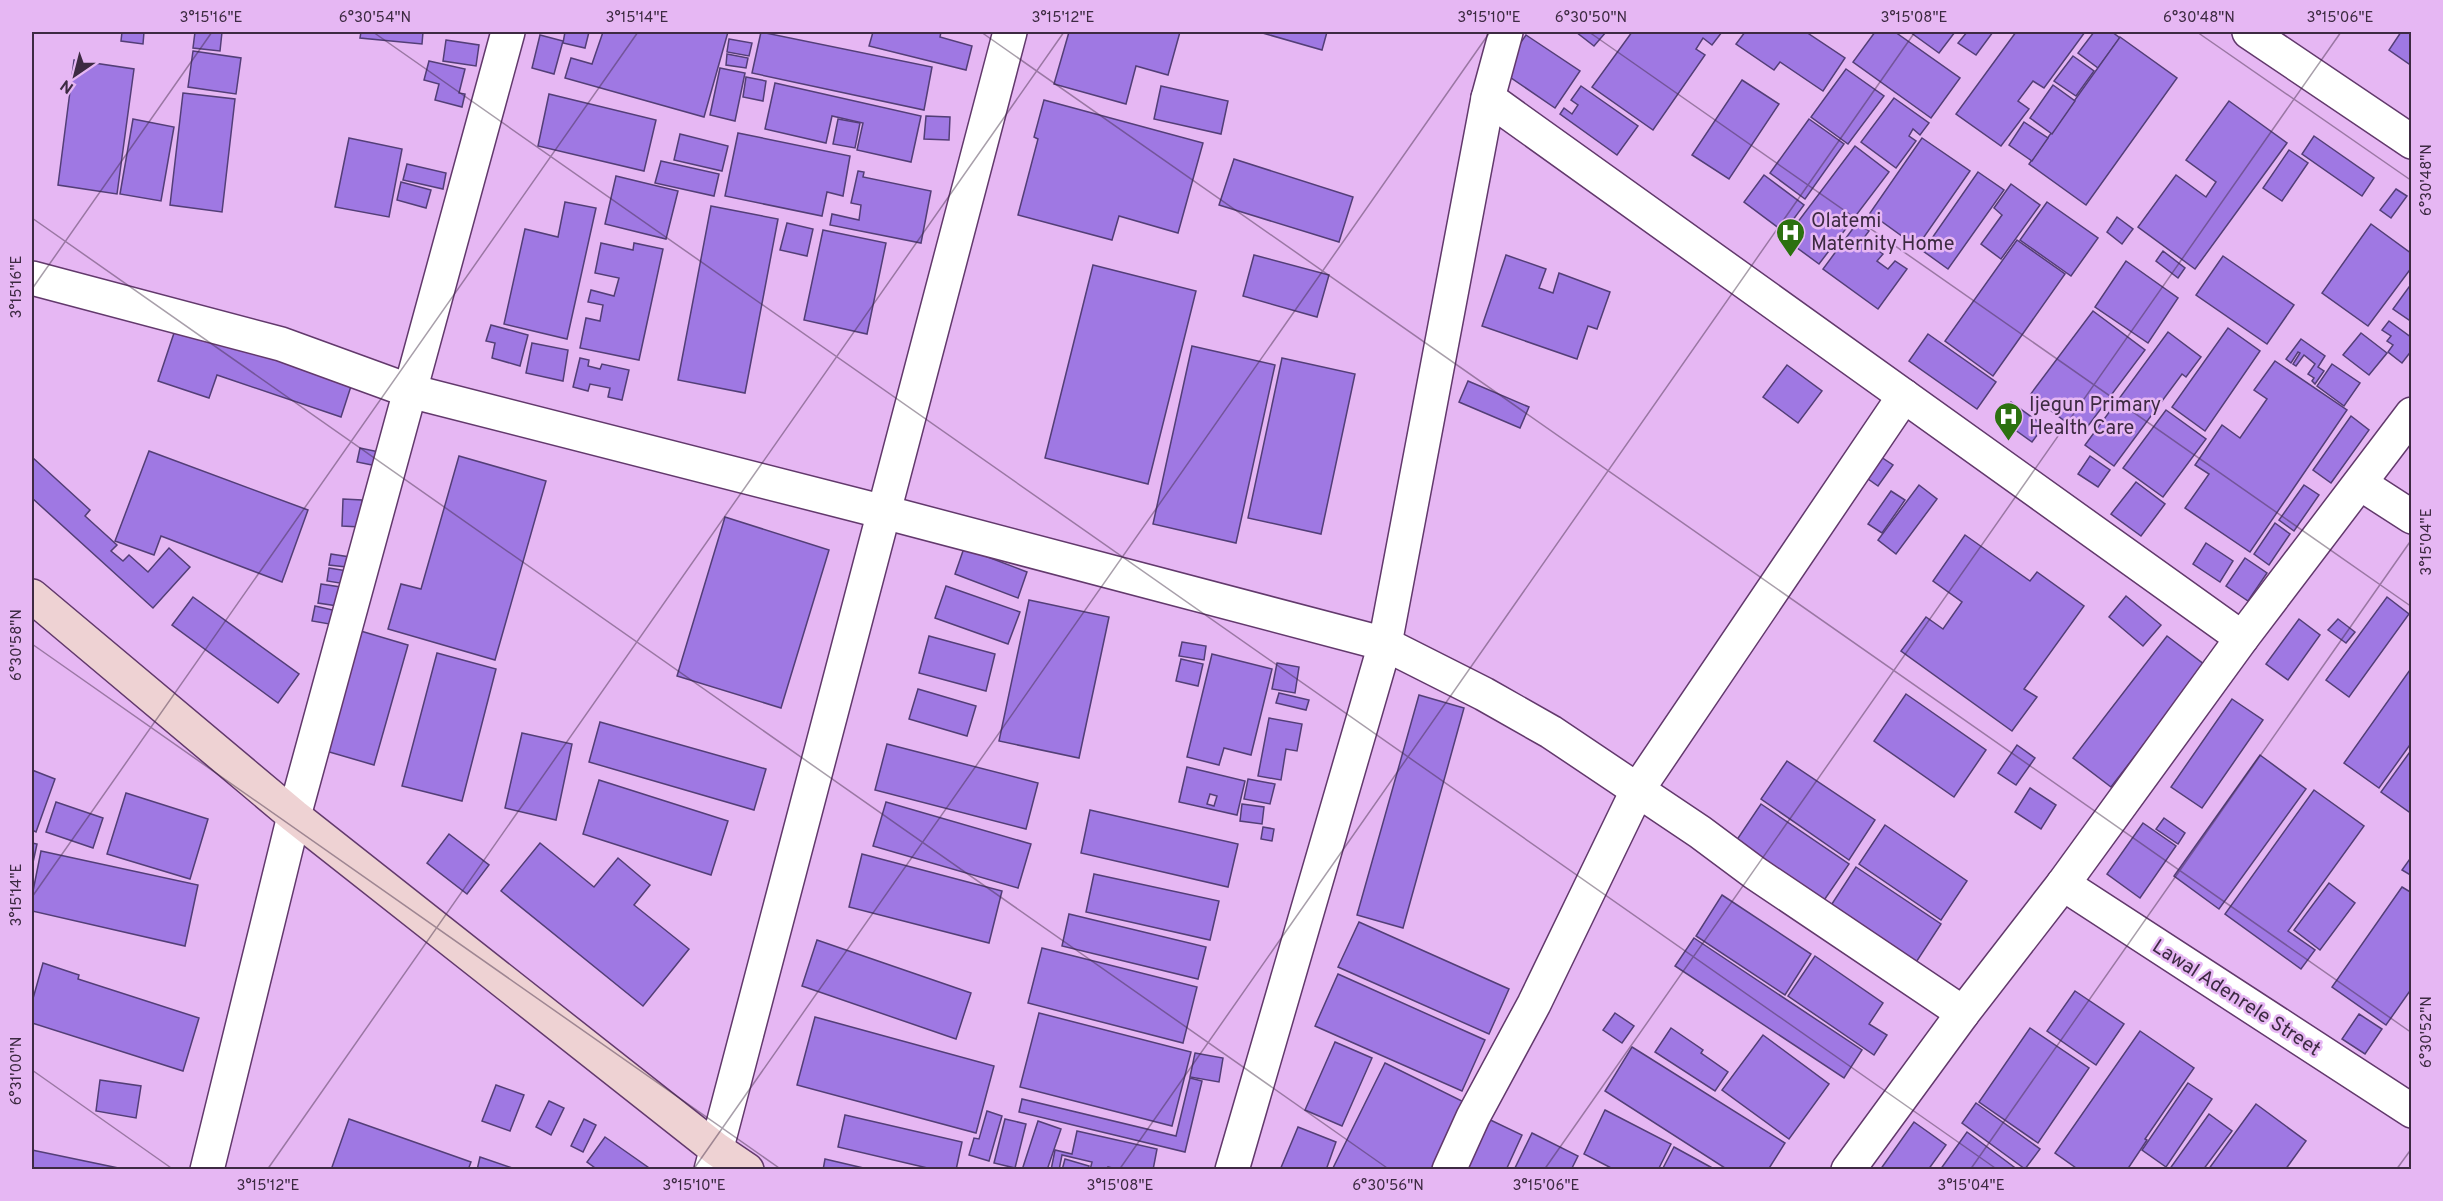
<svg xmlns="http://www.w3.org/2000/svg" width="2443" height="1201" viewBox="0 0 2443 1201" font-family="Overpass,sans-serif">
<rect width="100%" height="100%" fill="#e6b7f3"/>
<g fill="#9f78e3" stroke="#533e77" stroke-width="1.5" fill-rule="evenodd">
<path d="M122,32H144L143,44L121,41Z"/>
<path d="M195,32H222L220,51L193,48Z"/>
<path d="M361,32H423L422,44L360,38Z"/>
<path d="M565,32H589L585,48L563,43Z"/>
<path d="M603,32H728L704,117L565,78L571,58L592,64Z"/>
<path d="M761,32L932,67L924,110L752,73Z"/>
<path d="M873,32H941L940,37L972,46L966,70L869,46Z"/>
<path d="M1069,32H1180L1168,75L1136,66L1126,104L1054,84Z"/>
<path d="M1259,32H1327L1322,50Z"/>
<path d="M1576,32H1606L1594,46Z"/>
<path d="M1632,32H1722L1712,45L1703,38L1696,49L1705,55L1653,130L1592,87Z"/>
<path d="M1745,32H1806L1845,58L1823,91L1780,62L1774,70L1736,44Z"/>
<path d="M1875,32H1895L1960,78L1931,118L1853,62Z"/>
<path d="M1910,32H1955L1939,53Z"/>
<path d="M1967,32H1993L1976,55L1958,43Z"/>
<path d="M2016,32H2085L2044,88L2033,81L2018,101L2029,109L2001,146L1956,114Z"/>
<path d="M2094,32H2112L2120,38L2098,68L2078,53Z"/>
<path d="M2401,32H2412V66L2389,50Z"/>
<path d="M540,35L563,41L554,74L532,68Z"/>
<path d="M1526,35L1580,71L1555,108L1501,71Z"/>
<path d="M2120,37L2177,78L2086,205L2029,164Z"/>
<path d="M729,39L752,43L749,56L727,52Z"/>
<path d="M446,40L479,45L476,66L443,61Z"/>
<path d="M193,51L241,58L236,94L188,87Z"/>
<path d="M727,54L748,58L746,68L726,65Z"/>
<path d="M2073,56L2094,71L2076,96L2054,81Z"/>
<path d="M74,60L134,69L117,194L58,185Z"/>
<path d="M429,61L465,69L459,93L465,94L462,107L435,100L439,84L424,80Z"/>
<path d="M720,68L745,73L735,121L710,115Z"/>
<path d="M1846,69L1884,96L1848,144L1811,117Z"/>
<path d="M746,77L766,81L763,101L743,97Z"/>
<path d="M1742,80L1779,104L1729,179L1692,155Z"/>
<path d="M775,83L921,116L911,162L857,150L863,123L832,116L826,143L765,129Z"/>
<path d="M2053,85L2075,101L2052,134L2030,118Z"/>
<path d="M1161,86L1228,101L1221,134L1154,119Z"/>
<path d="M1581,86L1638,126L1617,155L1560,114L1564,108L1572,114L1578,105L1571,100Z"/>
<path d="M183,93L235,99L222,212L170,205Z"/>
<path d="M549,94L656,120L644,171L538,146Z"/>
<path d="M1894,98L1929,123L1920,135L1913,129L1909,136L1916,141L1896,168L1861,142Z"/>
<path d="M1044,100L1203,143L1178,233L1119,216L1112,240L1018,215L1038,139L1034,137Z"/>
<path d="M2229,101L2287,143L2195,269L2138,227L2176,175L2206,197L2216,182L2186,160Z"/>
<path d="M926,116L950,117L949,140L924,139Z"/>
<path d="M133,119L174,127L161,201L120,194Z"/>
<path d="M838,119L860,123L855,148L833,144Z"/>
<path d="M1809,119L1844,144L1805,199L1770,173Z"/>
<path d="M2024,122L2048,138L2032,161L2009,145Z"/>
<path d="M738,133L850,156L843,196L827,192L822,216L725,196Z"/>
<path d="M680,134L728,146L722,171L674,160Z"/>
<path d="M2314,136L2374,178L2362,196L2302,154Z"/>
<path d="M349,138L402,149L389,217L335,207Z"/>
<path d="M1922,138L1970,171L1917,247L1870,213Z"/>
<path d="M1855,146L1889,172L1819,264L1785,239Z"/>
<path d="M2289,150L2308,163L2282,201L2263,188Z"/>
<path d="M1234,159L1353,197L1339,242L1219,205Z"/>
<path d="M661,161L719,174L714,196L655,183Z"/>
<path d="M407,164L446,173L443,189L403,180Z"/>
<path d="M858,171L864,172L863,177L931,191L921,243L830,225L832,214L859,220L861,205L851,203Z"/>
<path d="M1978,172L2004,190L1948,269L1923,251Z"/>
<path d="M1764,175L1804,205L1784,232L1744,202Z"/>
<path d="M616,176L678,191L666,239L605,224Z"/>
<path d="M401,182L431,190L426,208L397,200Z"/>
<path d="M2011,184L2040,205L2001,259L1981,244L2002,215L1994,208Z"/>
<path d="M2396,189L2407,196L2391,218L2380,210Z"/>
<path d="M565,202L596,208L567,339L504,324L525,229L558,237Z"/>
<path d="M2047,202L2098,238L2071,276L2020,240Z"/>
<path d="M711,206L778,219L745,393L678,380Z"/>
<path d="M2117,217L2133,229L2122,244L2107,232Z"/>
<path d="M787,223L813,229L807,256L780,250Z"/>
<path d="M1857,223L1869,231L1863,239L1883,254L1877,261L1888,269L1895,261L1907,269L1878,309L1823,269Z"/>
<path d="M2371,224L2412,254V267L2368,326L2322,293Z"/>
<path d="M823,230L886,243L867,334L804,320Z"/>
<path d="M2017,240L2065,274L1993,376L1945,341Z"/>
<path d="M601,243L633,250L634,243L663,249L639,360L580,348L586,318L600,321L603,305L588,302L591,290L614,296L619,278L595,273Z"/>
<path d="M2163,251L2185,268L2178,278L2156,261Z"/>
<path d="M1254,255L1329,275L1317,317L1243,296Z"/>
<path d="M1506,255L1546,269L1539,288L1553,293L1559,273L1610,292L1597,329L1588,326L1577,359L1482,326Z"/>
<path d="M2223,256L2294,305L2267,344L2196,295Z"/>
<path d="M2126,261L2178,298L2148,343L2095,307Z"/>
<path d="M1093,265L1196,291L1148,484L1045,458Z"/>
<path d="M2409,287L2412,289V322L2393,309Z"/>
<path d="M2093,311L2145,350L2082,434L2030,395Z"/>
<path d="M179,318L354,377L341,417L217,375L209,398L158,381Z"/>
<path d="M2389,321L2412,338V350L2402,363L2388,352L2393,345L2387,341L2391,336L2382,330Z"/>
<path d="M491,325L528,335L520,366L492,358L495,343L486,341Z"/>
<path d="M2228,328L2260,351L2205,431L2172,407Z"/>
<path d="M2168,332L2201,357L2186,377L2182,374L2114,466L2085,445Z"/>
<path d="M2361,333L2387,353L2369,375L2343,355Z"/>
<path d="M1928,334L1996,382L1977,409L1909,361Z"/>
<path d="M2301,339L2325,356L2318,367L2324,371L2315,384L2312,381L2314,378L2308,374L2315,364L2304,355L2296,366L2293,364L2300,353L2298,352L2291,363L2286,359Z"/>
<path d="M532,343L568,350L563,381L526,373Z"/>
<path d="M1192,346L1275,365L1236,543L1153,524Z"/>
<path d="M580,358L589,360L588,366L600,369L602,364L629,370L622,400L608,397L610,388L590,384L588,391L573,387Z"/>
<path d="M1282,358L1355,374L1321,534L1248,518Z"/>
<path d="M2275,361L2347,410L2250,552L2185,508L2209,474L2195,465L2222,425L2240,438L2267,399L2254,390Z"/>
<path d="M2332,364L2360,383L2344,406L2317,386Z"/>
<path d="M1787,365L1822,391L1798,423L1763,397Z"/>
<path d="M1468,381L1529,407L1520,428L1459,402Z"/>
<path d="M2011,402L2044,426L2032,442L2000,419Z"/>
<path d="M2166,410L2206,439L2163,497L2123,468Z"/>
<path d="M2351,416L2369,430L2331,483L2313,470Z"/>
<path d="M360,448L384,453L382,467L357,462Z"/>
<path d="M149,451L308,510L282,582L161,536L154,555L115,541Z"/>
<path d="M1875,453L1893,465L1878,486L1861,474Z"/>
<path d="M459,456L546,481L495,660L388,629L401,584L421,589Z"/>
<path d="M2090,456L2110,470L2098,487L2078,474Z"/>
<path d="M32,457L90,510L85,516L117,545L111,551L123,561L129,555L148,572L169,548L190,567L153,608L32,498Z"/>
<path d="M2136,482L2165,504L2141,536L2111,514Z"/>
<path d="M1919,485L1937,499L1896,554L1878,540Z"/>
<path d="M2304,485L2319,495L2294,531L2279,520Z"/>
<path d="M1891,491L1905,500L1882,533L1868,524Z"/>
<path d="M343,499L362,500L360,527L342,526Z"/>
<path d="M725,517L829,550L781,708L677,676Z"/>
<path d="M2275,523L2290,534L2269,565L2254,554Z"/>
<path d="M1965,535L2030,581L2037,572L2084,606L2024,689L2037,697L2012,731L1901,651L1926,617L1943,629L1962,602L1933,581Z"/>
<path d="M2206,543L2233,561L2220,582L2193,564Z"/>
<path d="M964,548L1027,572L1018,598L955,574Z"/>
<path d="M331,554L356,558L355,568L329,565Z"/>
<path d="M2245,558L2267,573L2248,601L2226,586Z"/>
<path d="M329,568L354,572L352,585L327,581Z"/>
<path d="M321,584L347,588L344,607L318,603Z"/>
<path d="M946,586L1020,612L1008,644L935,618Z"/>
<path d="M2126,596L2161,625L2143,646L2109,617Z"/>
<path d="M193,597L299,674L278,703L172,625Z"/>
<path d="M2387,597L2409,614L2349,697L2326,680Z"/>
<path d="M1029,600L1109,617L1079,758L999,741Z"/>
<path d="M315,606L337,611L335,625L312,621Z"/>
<path d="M2299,619L2320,635L2288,680L2266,664Z"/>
<path d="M2338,619L2355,632L2346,643L2328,630Z"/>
<path d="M354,629L408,645L374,765L319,749Z"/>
<path d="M929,636L995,654L986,691L919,673Z"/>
<path d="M2167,636L2205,665L2111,787L2073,758Z"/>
<path d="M1182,642L1206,646L1204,660L1179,656Z"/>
<path d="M437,653L496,669L462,801L402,786Z"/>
<path d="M1212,654L1272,669L1251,755L1224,748L1219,765L1187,757Z"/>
<path d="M1181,659L1203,664L1198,686L1176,681Z"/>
<path d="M1277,663L1299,667L1295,693L1272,689Z"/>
<path d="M2412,667V742L2379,788L2344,763Z"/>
<path d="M918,689L976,706L967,736L909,719Z"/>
<path d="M1279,693L1309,700L1306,710L1276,703Z"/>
<path d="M1906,694L1986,750L1954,797L1874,741Z"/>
<path d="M1419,695L1464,708L1403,928L1357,915Z"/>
<path d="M2232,699L2263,720L2202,808L2171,787Z"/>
<path d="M1269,718L1302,724L1297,751L1286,749L1281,780L1258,776Z"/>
<path d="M600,722L766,769L754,810L589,762Z"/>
<path d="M522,733L572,744L556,820L505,808Z"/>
<path d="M887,744L1038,783L1026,829L875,790Z"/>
<path d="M2017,745L2035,758L2016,785L1998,773Z"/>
<path d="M2412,749V814L2381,792Z"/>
<path d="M2260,755L2306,789L2219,909L2174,876Z"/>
<path d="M1787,761L1875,820L1849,860L1761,799Z"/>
<path d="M1187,767L1245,781L1237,815L1179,802ZM1210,794L1217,796L1214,806L1207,804Z"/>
<path d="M32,770L55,779L36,832L32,830Z"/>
<path d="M1248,779L1275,784L1270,804L1244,799Z"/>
<path d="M599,780L728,821L711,875L583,834Z"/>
<path d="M2030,788L2056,805L2041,829L2015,812Z"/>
<path d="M2314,790L2364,826L2288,931L2315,950L2301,969L2225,914Z"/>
<path d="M126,793L208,819L190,879L107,854Z"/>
<path d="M56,802L103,818L93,848L46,832Z"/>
<path d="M886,802L1031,844L1018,888L873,846Z"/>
<path d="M1242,804L1264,807L1262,824L1240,821Z"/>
<path d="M1761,804L1849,864L1818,909L1730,850Z"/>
<path d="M1090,810L1238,844L1228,887L1081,853Z"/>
<path d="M2164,818L2185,833L2178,844L2156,829Z"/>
<path d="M2143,823L2176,846L2140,898L2107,874Z"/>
<path d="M1885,825L1967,881L1941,920L1859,864Z"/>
<path d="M1263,827L1274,829L1272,841L1261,839Z"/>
<path d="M449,834L489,865L467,894L427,863Z"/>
<path d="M32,843L37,844L32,867Z"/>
<path d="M540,843L594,887L618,858L650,885L634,905L689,949L643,1006L501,891Z"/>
<path d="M41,851L198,885L185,946L32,911V896Z"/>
<path d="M862,854L1002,891L989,943L849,907Z"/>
<path d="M2412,856V876L2402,870Z"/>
<path d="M1856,867L1941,924L1911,970L1826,913Z"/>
<path d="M1094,874L1219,901L1210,940L1086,912Z"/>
<path d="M2329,883L2355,903L2320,950L2294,930Z"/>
<path d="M2402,887L2412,893V988L2386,1025L2332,987Z"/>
<path d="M1722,895L1811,954L1785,995L1696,936Z"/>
<path d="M1069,914L1206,947L1198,979L1062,946Z"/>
<path d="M1359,922L1509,989L1489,1034L1338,967Z"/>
<path d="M1694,938L1862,1050L1844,1078L1675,966Z"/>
<path d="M817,940L971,993L956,1039L802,986Z"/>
<path d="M1042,948L1197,987L1183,1043L1028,1003Z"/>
<path d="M1815,956L1883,1003L1869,1024L1887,1035L1874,1055L1788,996Z"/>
<path d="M43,963L79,975L78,979L199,1018L183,1071L32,1023V1002Z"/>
<path d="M1338,974L1485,1040L1462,1091L1315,1026Z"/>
<path d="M2075,991L2124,1024L2096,1065L2047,1031Z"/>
<path d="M1039,1013L1191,1052L1172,1126L1020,1087Z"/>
<path d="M1615,1013L1634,1026L1622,1043L1603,1030Z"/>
<path d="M2359,1014L2382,1029L2365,1054L2342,1039Z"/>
<path d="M815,1017L994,1066L976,1133L797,1085Z"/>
<path d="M1671,1028L1703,1050L1701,1053L1728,1072L1715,1091L1655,1052Z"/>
<path d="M2030,1028L2089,1068L2038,1143L1979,1102Z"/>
<path d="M2140,1031L2194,1068L2145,1139L2147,1140L2127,1170H2079L2055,1153Z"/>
<path d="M1763,1035L1829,1084L1789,1139L1722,1090Z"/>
<path d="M1335,1042L1372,1058L1342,1126L1305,1110Z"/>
<path d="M1632,1047L1785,1143L1768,1170H1728L1605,1091Z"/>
<path d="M1195,1053L1223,1058L1219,1082L1190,1077Z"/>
<path d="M1385,1063L1472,1106L1440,1170H1332Z"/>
<path d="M1190,1078L1202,1081L1185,1152L1019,1112L1022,1099L1176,1136Z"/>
<path d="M100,1080L141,1086L136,1118L96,1111Z"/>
<path d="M2188,1083L2212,1099L2166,1167L2142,1150Z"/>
<path d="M496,1085L524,1095L510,1131L482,1121Z"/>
<path d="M549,1101L564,1108L551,1135L536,1127Z"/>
<path d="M1976,1103L2040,1149L2025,1169L1962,1123Z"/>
<path d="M2256,1104L2306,1141L2285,1170H2208Z"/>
<path d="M1605,1110L1671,1144L1658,1170H1615L1584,1154Z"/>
<path d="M987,1111L1002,1116L989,1161L969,1155L974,1138L979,1139Z"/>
<path d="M2209,1114L2232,1131L2203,1170H2169Z"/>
<path d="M845,1115L962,1142L956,1170H936L838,1147Z"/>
<path d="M1480,1115L1522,1135L1506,1170H1455Z"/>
<path d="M349,1119L471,1162L468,1170H331Z"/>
<path d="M584,1119L596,1125L583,1152L571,1146Z"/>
<path d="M1005,1119L1026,1124L1015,1168L994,1163Z"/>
<path d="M1038,1121L1061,1129L1047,1170H1022Z"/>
<path d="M1914,1122L1946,1145L1928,1170H1880Z"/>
<path d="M1298,1127L1336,1142L1326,1170H1280Z"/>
<path d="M1077,1131L1157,1149L1153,1170H1120L1108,1167L1107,1170H1090L1092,1162L1062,1155L1059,1170H1051L1055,1150L1072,1154Z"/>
<path d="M1967,1132L2018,1170H1940Z"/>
<path d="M1532,1133L1578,1156L1571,1170H1514Z"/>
<path d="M605,1137L652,1170H598L587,1162Z"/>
<path d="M1674,1147L1716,1170H1662Z"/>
<path d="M32,1150L128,1170H32Z"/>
<path d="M480,1157L518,1170H477Z"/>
<path d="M825,1159L872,1170H823Z"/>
<path d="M1065,1159L1089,1166L1088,1170H1062Z"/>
</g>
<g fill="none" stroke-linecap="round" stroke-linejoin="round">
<defs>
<g id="street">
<path d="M2249,32L2412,142"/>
<path d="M1488,98L2242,638"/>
<path d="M32,278L281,344L410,391L884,512L1385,644L1484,694L1551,732L1700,832L1755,873L1963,1013"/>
<path d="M2361,484L2412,517"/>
<path d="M2063,884L2412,1111"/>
<path d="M207,1170L294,816L508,32"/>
<path d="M711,1170L1010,32"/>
<path d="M1232,1170L1385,644L1488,98L1506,32"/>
<path d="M1449,1170L1473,1117L1534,1004L1638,789L1904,396"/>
<path d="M1848,1170L1963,1013L2063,884L2242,638L2412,414"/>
</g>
<path id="secondary" d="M32,596L294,816L716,1149L747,1170"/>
</defs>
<use href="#street" stroke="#62396c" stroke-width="36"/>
<use href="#secondary" stroke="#62396c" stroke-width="36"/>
<use href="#street" stroke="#fff" stroke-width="33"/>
<use href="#secondary" stroke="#eed2d3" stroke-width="33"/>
</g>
<path fill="none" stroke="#3d2a42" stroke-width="1.5" stroke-opacity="0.45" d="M373,32L1998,1170M981,32L2412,1033M1589,32L2412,607M2197,32L2412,181M32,218L1390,1170M32,289L212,32M32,644L782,1170M32,897L638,32M32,1070L174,1170M267,1170L1064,32M693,1170L1490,32M1119,1170L1915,32M1544,1170L2341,32M1970,1170L2412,539M2396,1170L2412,1148"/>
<defs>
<symbol id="hospital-pin" viewBox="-11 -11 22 30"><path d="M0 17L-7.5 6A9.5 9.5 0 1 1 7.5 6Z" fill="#2c7110" stroke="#e6b7f3"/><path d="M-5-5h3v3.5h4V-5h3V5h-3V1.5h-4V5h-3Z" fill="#fff"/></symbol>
</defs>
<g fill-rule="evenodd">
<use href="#hospital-pin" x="1774" y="216" width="33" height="45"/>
<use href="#hospital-pin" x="1992" y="400" width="33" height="45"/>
</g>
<g text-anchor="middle" stroke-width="5" stroke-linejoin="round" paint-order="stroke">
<g font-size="20" fill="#3d2a42" stroke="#e6b7f3" text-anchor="start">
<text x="1811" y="227">Olatemi<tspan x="1811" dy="23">Maternity Home</tspan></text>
<text x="2029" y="411">Ijegun Primary<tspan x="2029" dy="23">Health Care</tspan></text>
</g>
<g font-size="20" fill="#3d2a42" stroke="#e6b7f3">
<text transform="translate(2237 997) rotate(33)" y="7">Lawal Adenrele Street</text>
</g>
</g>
<rect width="2443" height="1201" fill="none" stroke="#e6b7f3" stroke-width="66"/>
<g transform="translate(75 75) rotate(215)" stroke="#e6b7f3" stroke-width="4.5" paint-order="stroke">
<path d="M0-4.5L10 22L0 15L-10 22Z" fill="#3d2a42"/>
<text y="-9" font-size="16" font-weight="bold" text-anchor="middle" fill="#3d2a42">N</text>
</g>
<rect x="33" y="33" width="2377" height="1135" fill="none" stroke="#3d2a42" stroke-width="2"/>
<g font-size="15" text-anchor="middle" fill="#3d2a42">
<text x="211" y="22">3°15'16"E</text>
<text x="375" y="22">6°30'54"N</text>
<text x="637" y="22">3°15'14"E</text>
<text x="1063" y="22">3°15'12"E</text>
<text x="1489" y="22">3°15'10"E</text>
<text x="1591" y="22">6°30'50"N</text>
<text x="1914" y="22">3°15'08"E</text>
<text x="2199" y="22">6°30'48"N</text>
<text x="2340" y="22">3°15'06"E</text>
<text transform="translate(2426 180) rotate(-90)" y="5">6°30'48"N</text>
<text transform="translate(16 287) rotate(-90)" y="5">3°15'16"E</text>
<text transform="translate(2426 542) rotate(-90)" y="5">3°15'04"E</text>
<text transform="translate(16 645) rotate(-90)" y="5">6°30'58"N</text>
<text transform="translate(16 895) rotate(-90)" y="5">3°15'14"E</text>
<text transform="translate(2426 1032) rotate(-90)" y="5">6°30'52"N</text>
<text transform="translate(16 1071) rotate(-90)" y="5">6°31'00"N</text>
<text x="268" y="1190">3°15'12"E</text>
<text x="694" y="1190">3°15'10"E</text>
<text x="1120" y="1190">3°15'08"E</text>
<text x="1388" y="1190">6°30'56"N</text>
<text x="1546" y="1190">3°15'06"E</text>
<text x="1971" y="1190">3°15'04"E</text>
</g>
</svg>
